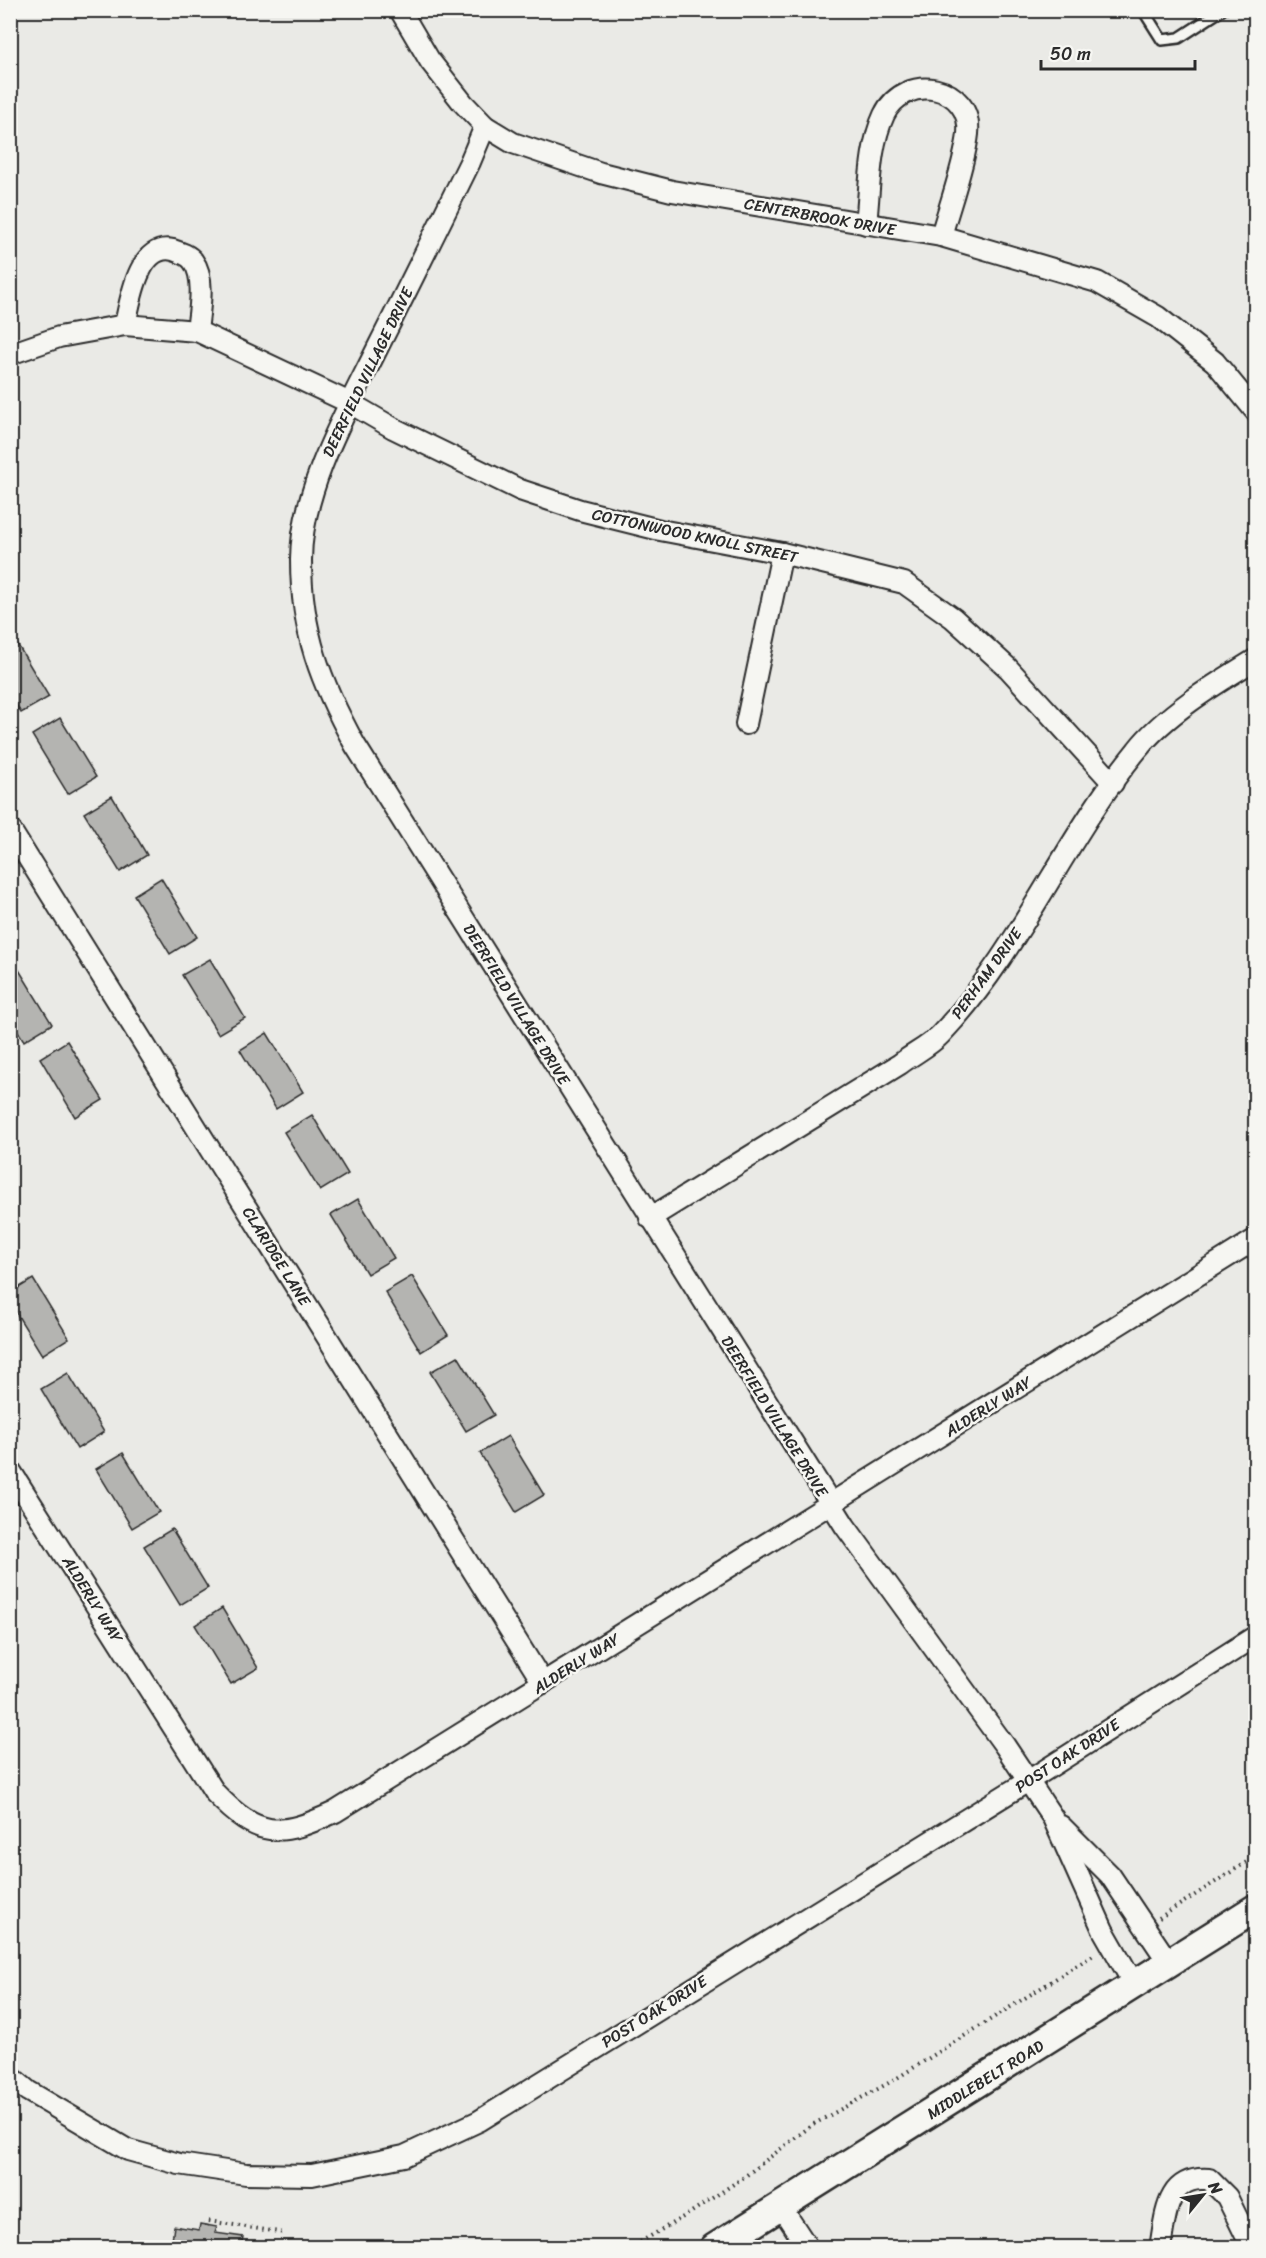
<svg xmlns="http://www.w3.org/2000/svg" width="1266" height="2258" viewBox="0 0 1266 2258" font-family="Sriracha,sans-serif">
<rect width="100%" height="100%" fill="#eaeae6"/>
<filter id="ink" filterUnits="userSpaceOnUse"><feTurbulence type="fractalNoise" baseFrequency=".0167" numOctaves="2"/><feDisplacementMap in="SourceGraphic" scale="12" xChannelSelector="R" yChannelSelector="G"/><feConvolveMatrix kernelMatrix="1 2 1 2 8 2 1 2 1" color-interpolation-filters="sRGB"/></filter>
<g filter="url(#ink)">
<g fill="#b4b4b1" stroke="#2b2b2b" stroke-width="1.5">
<path d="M13,637L49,697L21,713L10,695V639Z"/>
<path d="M60,718L96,777L68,794L32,735Z"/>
<path d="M112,796L147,855L120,872L84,813Z"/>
<path d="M161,878L197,937L170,954L134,895Z"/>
<path d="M210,959L245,1018L218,1034L182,975Z"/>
<path d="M16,965L52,1024L24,1041L10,1018V968Z"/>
<path d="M267,1033L303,1092L276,1109L240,1050Z"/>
<path d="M67,1041L103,1100L75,1117L40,1058Z"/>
<path d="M312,1115L348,1174L320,1191L284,1132Z"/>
<path d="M358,1199L394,1258L367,1274L331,1215Z"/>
<path d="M412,1276L448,1335L421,1352L385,1292Z"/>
<path d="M33,1279L69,1338L42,1355L10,1303V1293Z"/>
<path d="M458,1356L494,1415L466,1431L430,1372Z"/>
<path d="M68,1373L104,1432L77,1449L41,1389Z"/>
<path d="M508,1436L544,1495L516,1512L480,1453Z"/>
<path d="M123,1453L159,1512L132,1528L96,1469Z"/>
<path d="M172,1529L208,1588L180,1605L144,1546Z"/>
<path d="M222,1608L258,1668L231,1684L195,1625Z"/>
<path d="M200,2224L217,2227L215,2233L243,2237L241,2248H171L174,2226L199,2230Z"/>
</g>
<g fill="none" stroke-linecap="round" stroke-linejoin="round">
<defs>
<path id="lane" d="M1143,10L1162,40L1179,38L1222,10"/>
<g id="street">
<path d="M400,10L430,61L463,103L485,126L513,143L601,173L672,191L941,236L1097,282L1158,317L1215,362L1256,412"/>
<path d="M485,126L470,162C440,223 410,284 379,345C348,408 301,489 301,560C301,632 321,683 355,745L845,1526L1005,1746L1053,1818L1103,1930L1135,1986"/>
<path d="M866,224C870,189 869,147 884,115C905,71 973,85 968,134C965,163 949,207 941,236"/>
<path d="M125,325C130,303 138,242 173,250C179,252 189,255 193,261C206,278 199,312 197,331"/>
<path d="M10,354L59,337L125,325L197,331L350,403L393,428L520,490L580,510L660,530L782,553L904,583L953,618L1008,668L1113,783"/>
<path d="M746,724L782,553"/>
<path d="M10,829L543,1683"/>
<path d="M650,1218L900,1064C913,1054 930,1046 941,1034C1020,951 1064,839 1137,750C1165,714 1217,683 1256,659"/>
<path d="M10,1470L215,1793C258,1838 279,1838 335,1812L1256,1239"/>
<path d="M1061,1826L1110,1875L1169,1963"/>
<path d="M10,2076L28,2091L128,2150L179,2164L246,2174L312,2175L404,2156L479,2121L1028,1781L1256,1636"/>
<path d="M781,2207L808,2248"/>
<path d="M1160,2248C1166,2214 1166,2176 1209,2179L1227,2197L1252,2248"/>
</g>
<path id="secondary" d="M714,2248L1256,1908"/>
</defs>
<use href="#lane" stroke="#2b2b2b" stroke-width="14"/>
<use href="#street" stroke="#2b2b2b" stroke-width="24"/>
<use href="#secondary" stroke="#2b2b2b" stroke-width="32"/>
<g stroke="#2b2b2b" stroke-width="4" stroke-dasharray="1.5 4.5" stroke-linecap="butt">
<path d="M1159,1918L1256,1856"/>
<path d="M207,2226L208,2221L285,2233"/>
<path d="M630,2248L690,2213L744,2177L812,2125L894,2080L1095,1954"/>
</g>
<use href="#lane" stroke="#f6f6f2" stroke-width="9"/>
<use href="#street" stroke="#f6f6f2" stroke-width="20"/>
<use href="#secondary" stroke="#f6f6f2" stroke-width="27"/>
</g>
</g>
<g text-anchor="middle" stroke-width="5" stroke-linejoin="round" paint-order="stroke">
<g font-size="16" fill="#2b2b2b" stroke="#f6f6f2">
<text transform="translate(820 216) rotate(10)" y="6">CENTERBROOK DRIVE</text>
<text transform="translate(367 372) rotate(-64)" y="6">DEERFIELD VILLAGE DRIVE</text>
<text transform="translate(695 535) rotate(12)" y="6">COTTONWOOD KNOLL STREET</text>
<text transform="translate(986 973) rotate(-54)" y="6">PERHAM DRIVE</text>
<text transform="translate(517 1004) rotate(58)" y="6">DEERFIELD VILLAGE DRIVE</text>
<text transform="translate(277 1256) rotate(58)" y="6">CLARIDGE LANE</text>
<text transform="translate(988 1406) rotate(-32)" y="6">ALDERLY WAY</text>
<text transform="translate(775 1416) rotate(58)" y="6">DEERFIELD VILLAGE DRIVE</text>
<text transform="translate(93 1599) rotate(58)" y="6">ALDERLY WAY</text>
<text transform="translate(576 1663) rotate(-32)" y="6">ALDERLY WAY</text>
<text transform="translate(1067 1755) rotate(-33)" y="6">POST OAK DRIVE</text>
<text transform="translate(654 2011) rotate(-32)" y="6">POST OAK DRIVE</text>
<text transform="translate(985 2079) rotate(-32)" y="6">MIDDLEBELT ROAD</text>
</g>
</g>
<rect width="1266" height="2258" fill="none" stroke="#f6f6f2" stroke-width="36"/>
<rect x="18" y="18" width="1230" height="2222" fill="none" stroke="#2b2b2b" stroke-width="2" filter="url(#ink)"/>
<g transform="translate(1203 2195) rotate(60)" stroke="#f6f6f2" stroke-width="4.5" paint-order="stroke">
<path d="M0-4.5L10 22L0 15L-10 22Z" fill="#2b2b2b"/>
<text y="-9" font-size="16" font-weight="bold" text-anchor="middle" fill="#2b2b2b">N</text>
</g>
<path d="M1041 60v9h154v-9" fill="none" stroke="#2b2b2b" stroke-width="3"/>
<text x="1050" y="60" font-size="18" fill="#2b2b2b" stroke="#f6f6f2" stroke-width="4.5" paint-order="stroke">50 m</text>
</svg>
